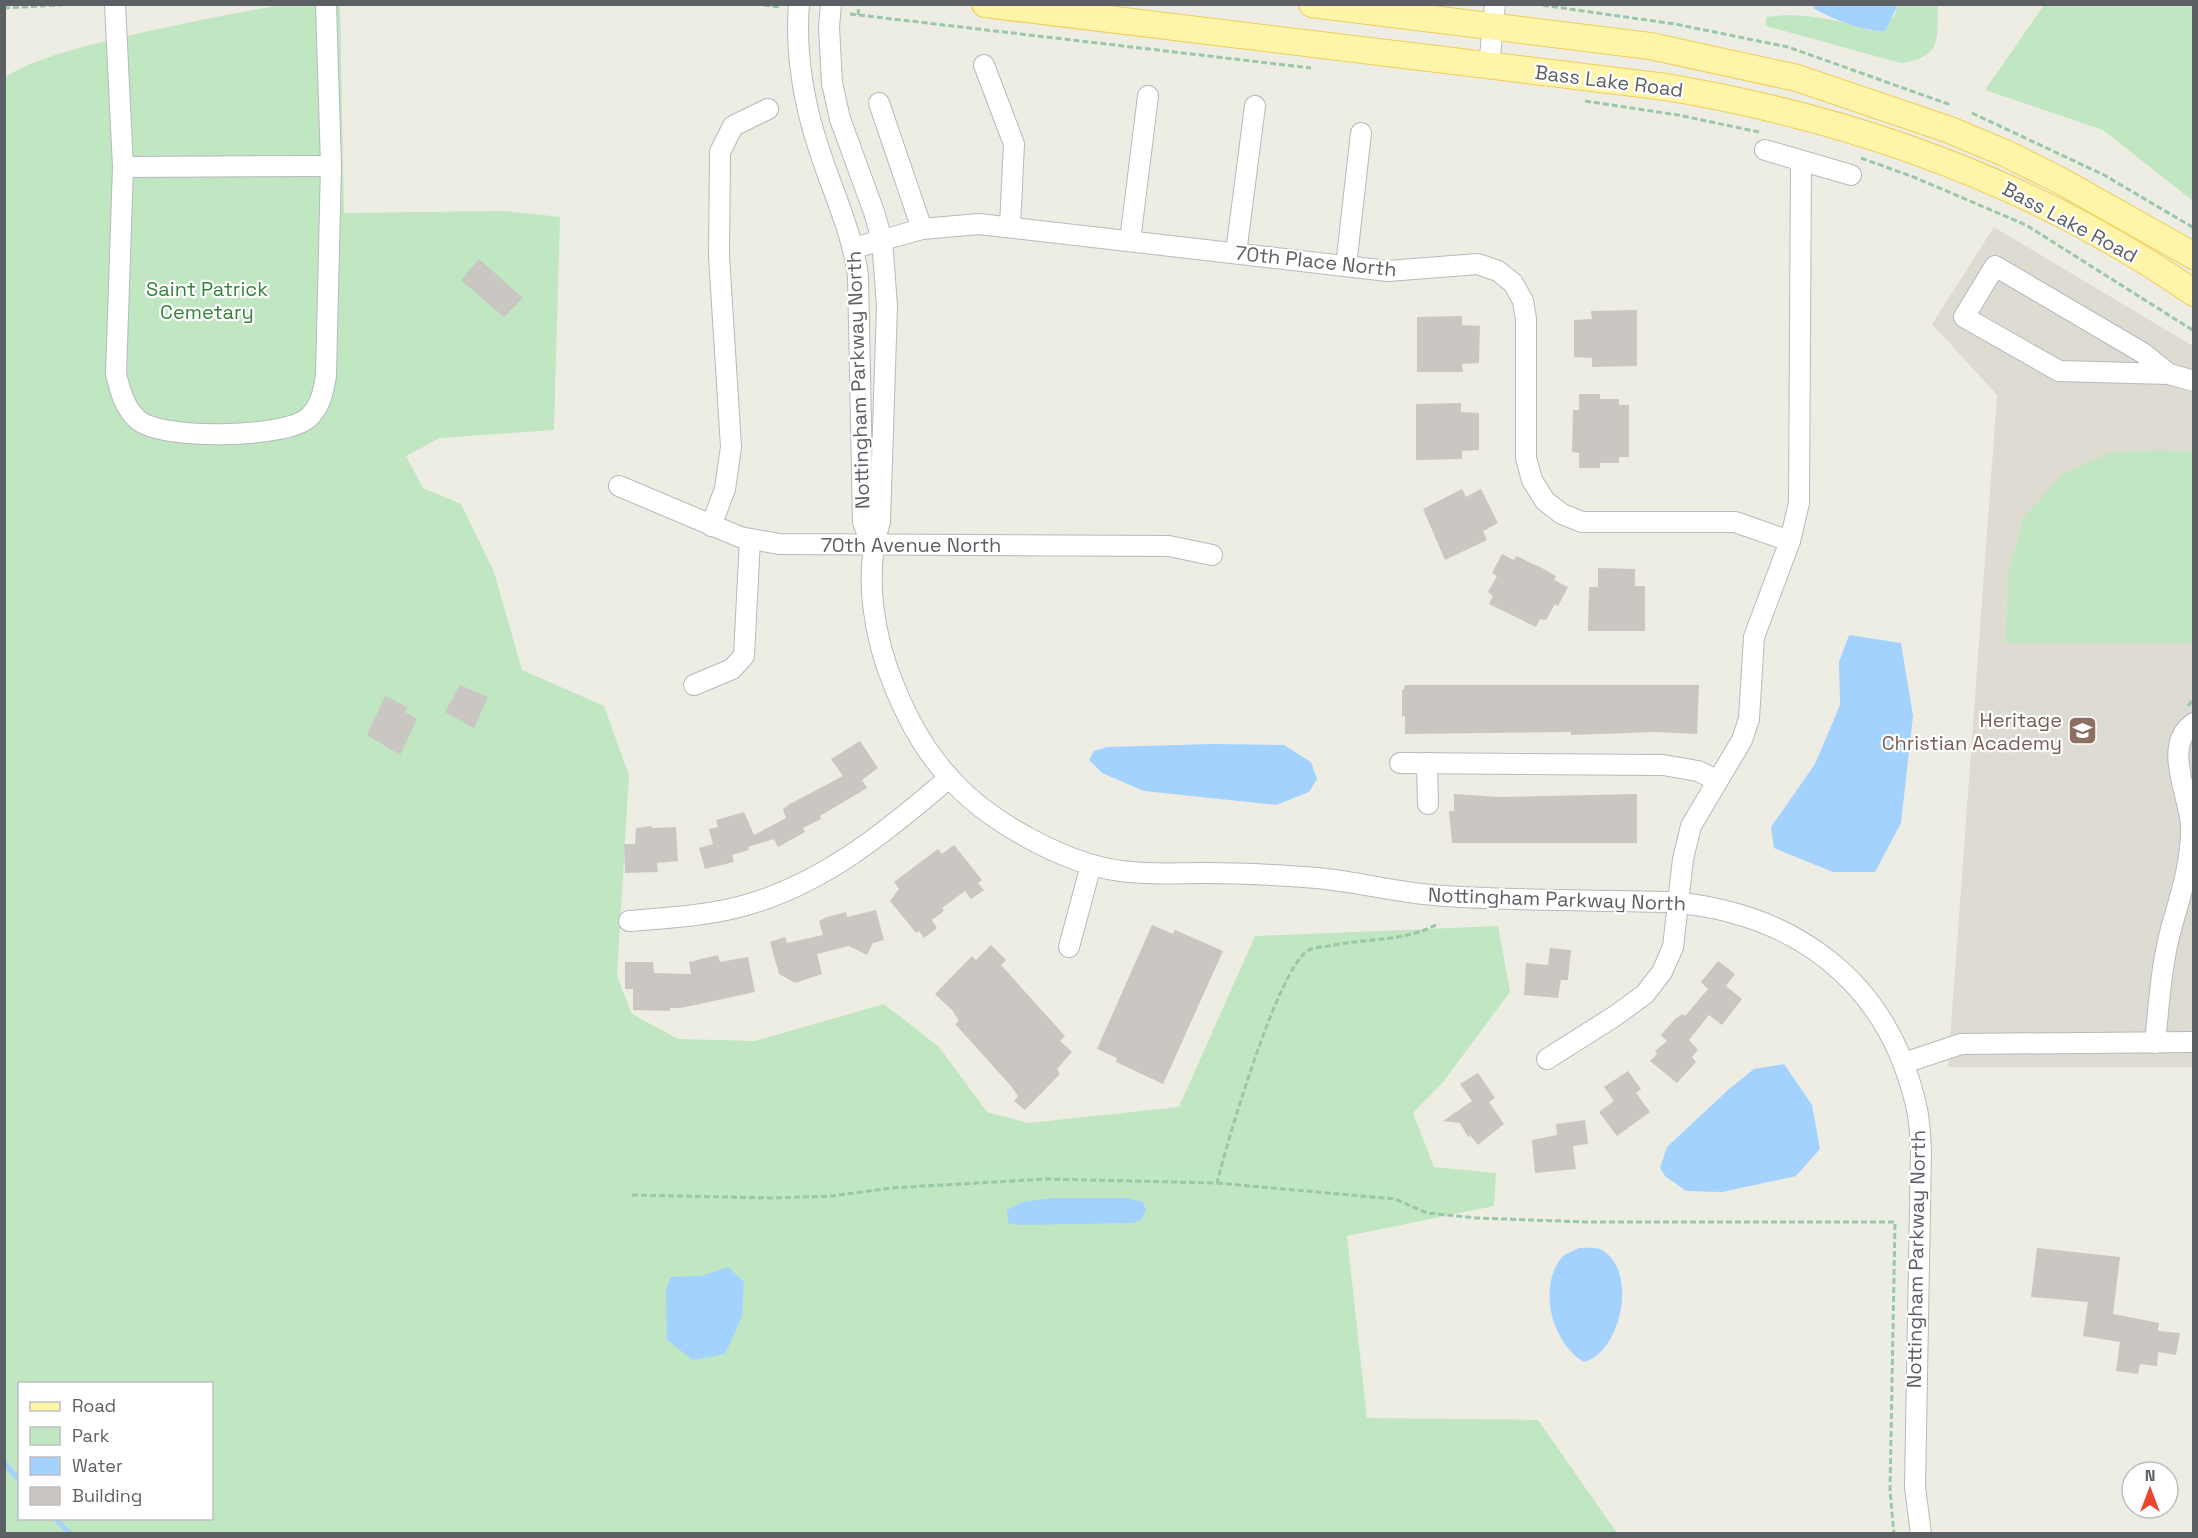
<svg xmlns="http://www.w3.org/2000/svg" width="2198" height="1538" viewBox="0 0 2198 1538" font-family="'Space Grotesk',sans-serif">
<rect width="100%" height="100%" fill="#eeede4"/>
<path fill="#dedcd2" d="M1994,227L2193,346V1067H1948L1997,395L1932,324Z"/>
<g fill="#c0e6c2" fill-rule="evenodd">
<path d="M282,5H340L344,213L502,211L560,217L554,430L440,438L406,456L423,488L461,504L494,572L522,670L604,706L629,775L617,976L632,1014L678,1039L755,1041L884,1004L939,1047L987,1112L1028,1123L1179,1107L1255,936L1498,926L1510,992L1443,1082L1413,1113L1434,1167L1496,1173L1494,1206L1347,1236L1367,1418L1538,1420L1617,1533H5L4,77C42,56 81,47 123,37C175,25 228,14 282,5ZM20,1384H212V1518H20Z"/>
<path d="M1898,5H1938C1937,40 1942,57 1901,63L1766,26V17C1803,12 1835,19 1871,31L1894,17Z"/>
<path d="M2044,5H2193V201L2103,130L1985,90Z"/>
<path d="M2160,450L2193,451V643H2006L2008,574L2024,517L2062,475L2110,453Z"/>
</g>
<g fill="#a3d2ff">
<path d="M1817,5L1829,4L1898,5L1885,31C1860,31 1835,20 1813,8Z"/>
<path d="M1849,635L1901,643L1913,716L1901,823L1875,872H1833L1774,848L1771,827L1815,764L1840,705L1839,662Z"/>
<path d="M1213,744L1284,745L1311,762L1317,779L1309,792L1276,805L1144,791L1102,773L1089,760L1094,751L1107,747Z"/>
<path d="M1784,1064L1812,1105L1820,1149L1796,1176L1722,1192L1686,1191L1665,1176L1660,1168L1667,1147L1728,1090L1754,1069Z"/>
<path d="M1052,1198H1127L1143,1202L1146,1210L1142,1219L1133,1223L1019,1225L1008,1223L1007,1210L1023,1202Z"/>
<path d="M1579,1248C1586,1248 1596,1247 1602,1250C1638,1271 1622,1351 1584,1362C1552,1343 1537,1288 1562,1257C1566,1253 1574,1251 1579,1248Z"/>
<path d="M728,1267L744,1282L742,1316L725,1354L693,1360L667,1340L666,1291L670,1277L701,1276Z"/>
</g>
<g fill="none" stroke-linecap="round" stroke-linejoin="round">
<g stroke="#a3d2ff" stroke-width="5">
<path d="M4,1463L20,1481"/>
<path d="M55,1518L70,1534"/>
</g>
</g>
<g fill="#cac6c1">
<path d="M479,259L523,298L504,317L461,280Z"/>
<path d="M1637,310V366L1592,367V358L1574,357V320L1592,319L1591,311Z"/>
<path d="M1462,316V325L1480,326L1479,363L1462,364L1463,372H1417V317Z"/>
<path d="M1579,394H1600V399H1619V405H1629V457H1619V463H1600V468H1579V453L1572,452L1573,410H1579Z"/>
<path d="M1461,403V412L1479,413V450L1462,451V459L1416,460V404Z"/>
<path d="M1462,489L1466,497L1481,489L1498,523L1483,531L1487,540L1445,560L1423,509Z"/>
<path d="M1502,554L1514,560L1516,556L1542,568L1556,576L1554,580L1568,587L1558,606L1555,604L1546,620L1540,619L1536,627L1489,604L1493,596L1488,592L1497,576L1492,573Z"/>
<path d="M1598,568L1635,569V586H1645V631H1588L1589,587H1598Z"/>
<path d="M460,685L488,697L474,728L445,712Z"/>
<path d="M1405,685H1699L1697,734L1656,732L1571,735V732L1405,734V716L1402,717V690L1404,689Z"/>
<path d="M385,696L407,707L405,712L417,719L400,755L367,735Z"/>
<path d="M860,741L878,768L862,780L867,788L820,816L821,819L803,828L805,832L778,847L774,839L748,847L749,850L732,855L734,862L705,869L699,848L713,844L709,829L718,827L716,820L744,812L754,835L786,818L783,809L788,805L843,776L831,759Z"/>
<path d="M1454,794L1498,797L1637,794V843H1452L1449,811H1454Z"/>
<path d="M652,826V828L676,827L678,861L657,863L658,872L625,873L624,844H635L636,828Z"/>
<path d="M954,845L982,880L978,883L984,890L971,899L965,891L942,908L944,911L932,920L937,928L924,938L919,931L916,933L890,901L899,889L894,882L938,849L942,854Z"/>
<path d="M876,910L884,940L873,943L867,955L849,946L817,954L822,974L795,983L779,974L770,942L785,937L787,943L823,935L819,921L827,917L846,912L847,917Z"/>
<path d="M1152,925L1173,934L1175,930L1223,951L1163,1084L1116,1062L1117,1058L1097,1049Z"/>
<path d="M991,945L1006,960L1001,965L1065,1036L1060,1041L1072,1052L1057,1069L1060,1074L1025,1110L1014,1101L1018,1096L1011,1086L955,1024L959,1021L952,1010L935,994L972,956L976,960Z"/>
<path d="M1550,948L1571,950L1568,980H1561L1558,998L1524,995L1526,963L1548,965Z"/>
<path d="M718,955L720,962L748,957L755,992L681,1008H670V1011L633,1010V989H625V962H653L654,973L691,974L689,962Z"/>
<path d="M1718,961L1735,974L1726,986L1742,999L1722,1025L1709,1015L1689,1040L1698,1050L1692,1057L1696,1062L1677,1083L1650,1061L1657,1054L1655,1051L1667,1041L1661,1035L1675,1019L1683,1014L1685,1016L1708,989L1701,982Z"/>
<path d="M1628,1071L1641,1089L1636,1093L1650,1112L1617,1136L1599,1112L1614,1101L1604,1087Z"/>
<path d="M1478,1073L1495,1098L1489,1102L1504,1124L1478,1145L1470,1135L1468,1137L1460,1123L1443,1121L1472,1101L1460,1084Z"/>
<path d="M1585,1120L1588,1144L1573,1146L1576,1169L1535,1173L1532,1140L1557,1135L1556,1124Z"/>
<path d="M2037,1248L2120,1257L2113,1314L2159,1323L2158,1331L2180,1333L2176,1355L2158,1352L2157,1366L2140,1364L2138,1374L2116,1371L2120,1342L2083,1336L2088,1302L2031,1297Z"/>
</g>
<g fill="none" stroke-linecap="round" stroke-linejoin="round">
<defs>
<g id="minor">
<path d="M115,4L123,167L116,374C120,390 124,407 137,419C159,441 286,438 308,418C321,406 323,392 326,376L331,166L326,4"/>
<path d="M799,4C795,52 804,105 819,149C833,193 852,231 858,276L863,522L872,546"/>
<path d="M831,4L829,27L832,83L840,119L874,212L882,240L887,306L880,522C863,574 874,639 895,688C908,720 925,751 948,776C985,820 1065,864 1121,871C1149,875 1176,873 1204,873C1242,873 1279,875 1317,878C1360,882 1402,894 1445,896C1520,901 1596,900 1671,902C1796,913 1887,981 1916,1105C1920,1120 1920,1136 1921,1151L1915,1487L1921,1534"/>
<path d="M984,65L1014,144L1010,226"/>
<path d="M1489,67L1495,4"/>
<path d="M879,103L922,229"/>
<path d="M1765,150L1851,175"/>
<path d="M123,167L331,166"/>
<path d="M1130,241L1148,96"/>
<path d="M854,248L922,229L979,224L1388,271L1478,264L1498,271L1513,283L1523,301L1526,319V458L1532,480L1545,501L1562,514L1582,522H1735L1790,541"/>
<path d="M1236,253L1255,106"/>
<path d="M1346,266L1361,133"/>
<path d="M2169,374L2143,353L1995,266L1964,317L2059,371L2169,374L2194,381"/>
<path d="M619,486L740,537L779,544L1169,546L1212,555"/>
<path d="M711,526L725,489L731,447L719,256L720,152L733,126L768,109"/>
<path d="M694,685L732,669L744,656L750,539"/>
<path d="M1400,763L1663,765L1698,771L1716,780"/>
<path d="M1427,763L1428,804"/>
<path d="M629,921C666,918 703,916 739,907C821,886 886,832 949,778"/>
<path d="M1069,947L1091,865"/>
<path d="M2155,1043C2159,1005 2161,966 2171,929C2180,897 2192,861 2191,826C2190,796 2161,745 2194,723"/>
<path d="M1547,1059L1615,1016L1645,994L1662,972L1673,947L1683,859L1691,826L1742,740L1749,719L1754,637L1790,541L1799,503L1801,161"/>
<path d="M1904,1063L1961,1044L2194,1042"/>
</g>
<g id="major">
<path d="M985,4L1666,87C1856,119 2035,183 2194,293"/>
<path d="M1312,4L1650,46L1797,78L1950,130L2007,154L2061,181L2194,256"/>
</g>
</defs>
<use href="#minor" stroke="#b6b9be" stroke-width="22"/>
<use href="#major" stroke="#f2ce59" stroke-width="28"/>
<g stroke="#99c7a8" stroke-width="3" stroke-dasharray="6 3" stroke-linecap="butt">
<path d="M755,4L780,7"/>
<path d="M1534,4L1675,24L1788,47L1951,105"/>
<path d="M4,8L76,4"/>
<path d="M850,14L1311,68"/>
<path d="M858,15L859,4"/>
<path d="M1585,101L1678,115L1759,132"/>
<path d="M1972,113L2104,175L2194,228"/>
<path d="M1861,158L1916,178L2026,225L2194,331"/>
<path d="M2188,706L2194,698"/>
<path d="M1217,1183L1395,1199L1427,1213L1477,1218L1586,1222H1895L1890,1491L1894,1534"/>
<path d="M632,1195L774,1198L832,1196L891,1188L1046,1179L1217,1183C1227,1142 1277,972 1307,951C1312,947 1323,947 1329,946C1365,938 1408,942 1439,923"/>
</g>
<use href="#minor" stroke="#fff" stroke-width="20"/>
<use href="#major" stroke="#fff5a8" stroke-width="26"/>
</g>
<defs>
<symbol id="school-square" viewBox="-11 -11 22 22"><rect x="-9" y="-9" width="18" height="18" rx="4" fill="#8d6e63" stroke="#fff"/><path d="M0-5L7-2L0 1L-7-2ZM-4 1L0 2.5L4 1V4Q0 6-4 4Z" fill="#fff"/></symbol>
</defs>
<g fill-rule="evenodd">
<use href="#school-square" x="2066" y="714" width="33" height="33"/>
</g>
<g text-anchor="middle" stroke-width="4.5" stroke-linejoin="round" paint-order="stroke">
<g font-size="20" fill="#5c5f64" stroke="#fff">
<text transform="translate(1609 81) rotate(7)" y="7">Bass Lake Road</text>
<text transform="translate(2070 222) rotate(28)" y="7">Bass Lake Road</text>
<text transform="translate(1316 261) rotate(6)" y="7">70th Place North</text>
<text transform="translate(858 380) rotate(-92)" y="7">Nottingham Parkway North</text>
<text x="911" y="552">70th Avenue North</text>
<text transform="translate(1557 899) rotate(2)" y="7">Nottingham Parkway North</text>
<text transform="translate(1916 1259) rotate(-89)" y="7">Nottingham Parkway North</text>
</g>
<g font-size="20" fill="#34833c" stroke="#fff">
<text x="207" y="296">Saint Patrick<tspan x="207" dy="23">Cemetary</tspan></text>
</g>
<g font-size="20" fill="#785e54" stroke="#fff" text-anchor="end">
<text x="2062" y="727">Heritage<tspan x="2062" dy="23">Christian Academy</tspan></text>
</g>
</g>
<rect width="2198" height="1538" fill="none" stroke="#5c5f64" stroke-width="12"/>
<rect x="18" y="1382" width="195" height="138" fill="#ffffff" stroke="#bebfc1" stroke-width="1.5"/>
<rect x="30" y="1402" width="30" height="9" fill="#fff5a8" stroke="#bebfc1" stroke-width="1.5"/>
<text x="72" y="1412" font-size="18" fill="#5c5f64">Road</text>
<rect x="30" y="1427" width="30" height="18" fill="#c0e6c2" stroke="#bebfc1" stroke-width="1.5"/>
<text x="72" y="1442" font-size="18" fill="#5c5f64">Park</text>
<rect x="30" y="1457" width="30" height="18" fill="#a3d2ff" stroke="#bebfc1" stroke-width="1.5"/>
<text x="72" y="1472" font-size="18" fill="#5c5f64">Water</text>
<rect x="30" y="1487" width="30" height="18" fill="#cac6c1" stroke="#bebfc1" stroke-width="1.5"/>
<text x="72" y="1502" font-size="18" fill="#5c5f64">Building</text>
<g transform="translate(2150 1490)"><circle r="28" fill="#ffffff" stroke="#bebfc1" stroke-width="1.5"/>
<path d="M0-4.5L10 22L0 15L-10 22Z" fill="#ea462e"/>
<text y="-9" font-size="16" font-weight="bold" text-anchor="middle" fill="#5c5f64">N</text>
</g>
</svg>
